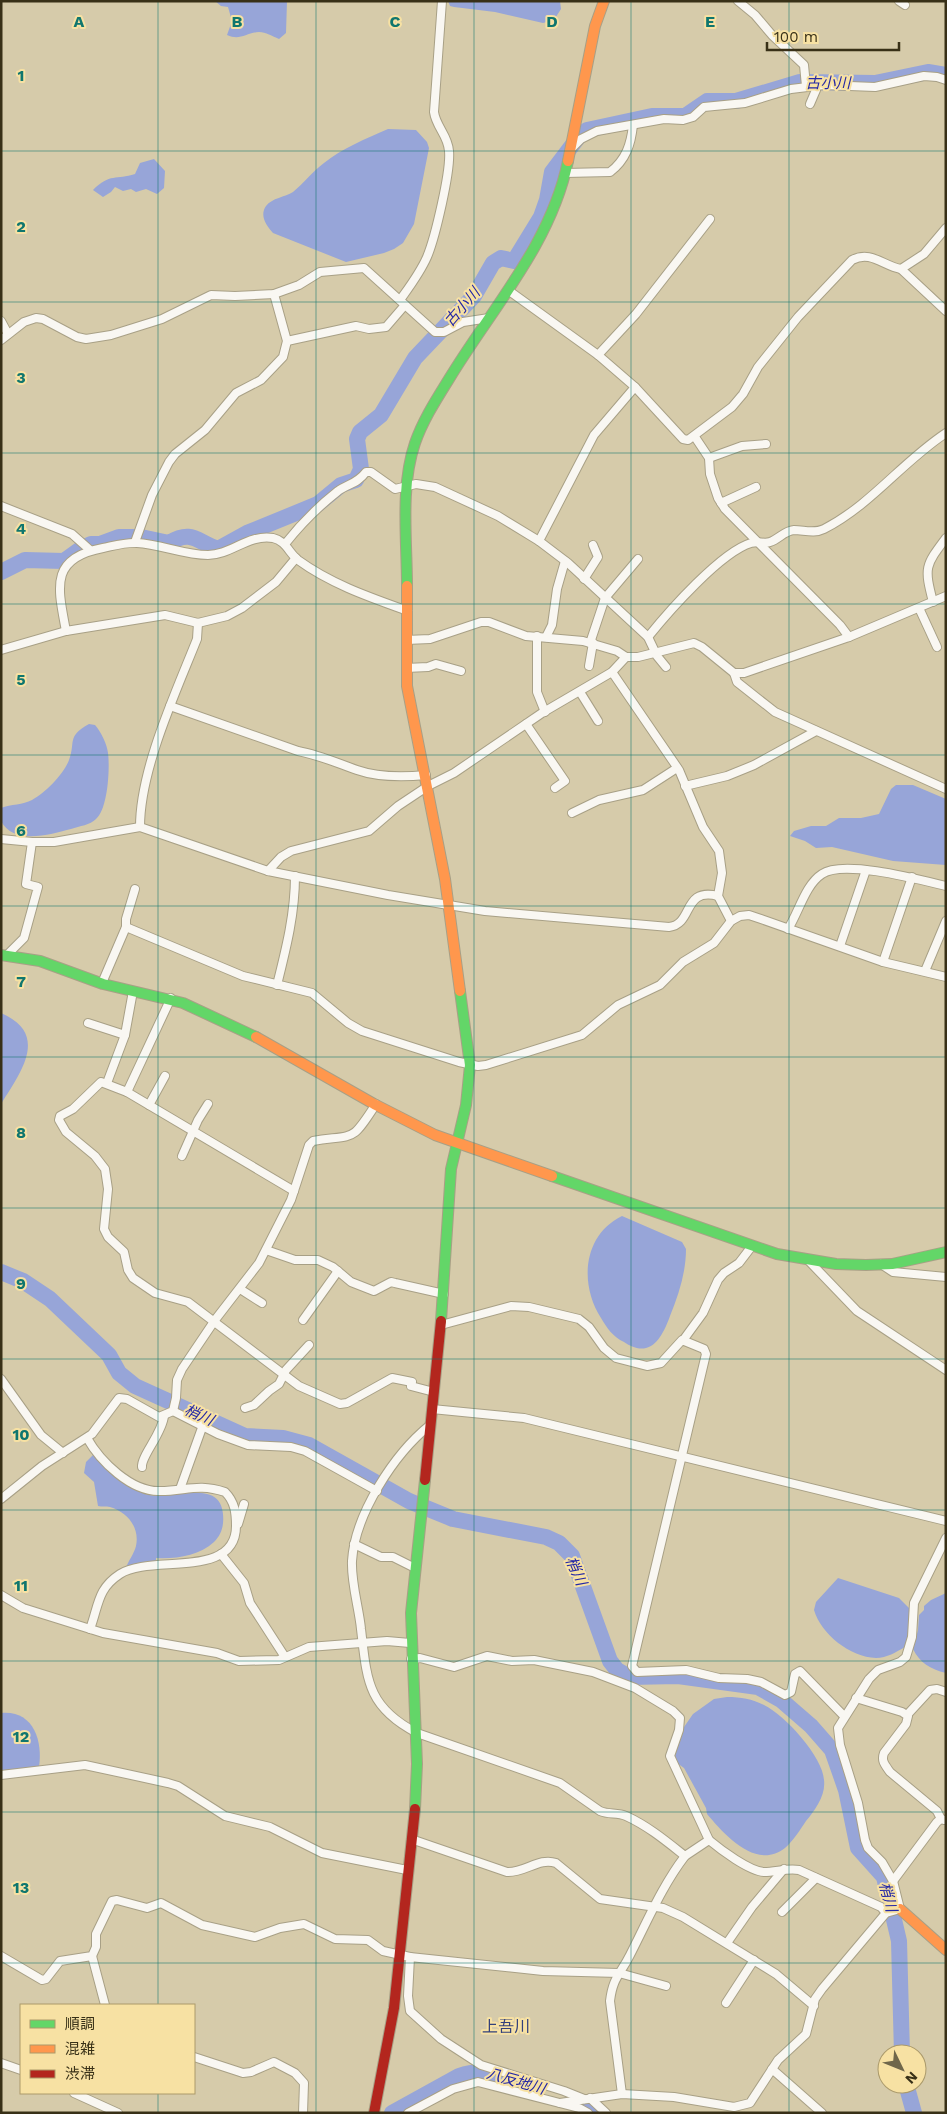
<svg xmlns="http://www.w3.org/2000/svg" width="947" height="2114" viewBox="0 0 947 2114" font-family="'Work Sans','Noto Sans JP',sans-serif">
<rect width="100%" height="100%" fill="#d6cbaa"/>
<g fill="#97a5d8">
<path d="M215,1H287L286,33L279,39C272,36 266,32 259,32C246,33 240,41 227,35L232,21L228,7L221,6Z"/>
<path d="M448,1H560L561,9L554,20L543,23L495,12L454,7L450,6Z"/>
<path d="M388,129L416,130L427,142L429,148L414,224L403,243L394,249L384,253L346,262L273,233C267,226 259,216 266,206C272,198 285,197 293,192C304,183 312,172 324,163C341,149 367,138 388,129Z"/>
<path d="M154,159L165,171L164,188L157,194L146,189L136,192L131,189L123,191L115,187L111,192L103,197L93,190C110,173 116,180 135,174L140,163Z"/>
<path d="M89,724L95,725C101,732 107,744 108,753C110,768 108,809 96,819C90,825 80,826 71,829C51,834 14,846 1,821V808C11,804 23,805 32,800C45,793 64,774 69,760C76,742 66,737 89,724Z"/>
<path d="M896,785H913L946,799V865L893,861L832,847L816,848L805,841L790,836L794,831L811,826H826L839,818H861L879,814L891,789Z"/>
<path d="M1,1013C50,1034 21,1072 1,1104Z"/>
<path d="M622,1216L682,1242L686,1249C686,1272 679,1294 670,1316C666,1327 659,1345 646,1348C638,1350 630,1346 624,1342C613,1337 607,1328 601,1318C579,1284 583,1235 622,1216Z"/>
<path d="M93,1455C110,1464 127,1488 145,1494C168,1502 220,1476 223,1514C224,1525 222,1534 214,1542C199,1556 176,1559 156,1558V1561H148L126,1568C128,1561 134,1554 136,1546C140,1527 127,1512 110,1507C106,1506 102,1507 98,1506L94,1482L84,1473L86,1462Z"/>
<path d="M838,1578L899,1598L909,1608V1629L905,1647C896,1652 887,1658 876,1658C850,1657 821,1634 814,1610L816,1602Z"/>
<path d="M946,1593V1673C930,1669 920,1663 913,1649L918,1630L919,1615L924,1610V1606L931,1600Z"/>
<path d="M727,1697C741,1697 752,1699 764,1705C785,1715 823,1757 824,1780C826,1795 815,1810 806,1821C800,1830 793,1841 785,1848C756,1871 724,1834 707,1814L706,1808L684,1768L677,1763L674,1753L684,1727L693,1714L714,1699Z"/>
<path d="M1,1713C33,1710 43,1740 39,1767L1,1771Z"/>
</g>
<g fill="none" stroke-linecap="round" stroke-linejoin="round">
<g stroke="#97a5d8" stroke-width="16">
<path d="M1,572L25,560L64,561L82,548L91,544H100L119,537H141L169,543C192,529 197,542 218,549L247,533L318,504L341,485L356,480L361,469L357,439L360,432L381,415L415,358L474,296L493,263L501,258L514,261L541,217L547,200L552,172L580,135L587,130L652,116H685L707,101H736L800,82L875,83L928,72L946,75"/>
<path d="M1,1272L23,1281L50,1299L109,1355L119,1373L135,1386L245,1436L283,1438L309,1445L409,1501L453,1519L546,1537L559,1543L572,1556L610,1661L617,1670L629,1677L678,1676L758,1687L781,1700L811,1726L832,1750L846,1790L858,1848L884,1877L899,1941L902,2054"/>
<path d="M906,2084L914,2113"/>
<path d="M588,2104L599,2113"/>
<path d="M392,2113L459,2076C480,2069 496,2073 516,2080"/>
</g>
<defs>
<g id="street">
<path d="M738,1L755,15L772,35L804,65L806,86"/>
<path d="M899,1L905,5"/>
<path d="M810,104L816,90V85"/>
<path d="M570,150L581,139L597,131L664,119L683,120L693,117L704,107L745,103L791,89L824,85L875,87L924,76L937,77L946,80"/>
<path d="M565,173L610,172C626,160 631,144 633,125"/>
<path d="M901,269L946,311"/>
<path d="M508,290L598,355L635,387L683,439L688,440L732,407L743,394L758,367L798,317L852,260C871,250 883,266 901,269L924,254L946,228"/>
<path d="M400,300C410,286 420,273 427,257C435,238 451,171 449,151C448,135 436,127 434,112L442,1"/>
<path d="M1,321L8,334"/>
<path d="M1,340L24,322L36,318L43,319L77,337L86,339L111,335L162,319L211,295L235,296L274,294L299,285L320,272L364,268L435,332H444L463,322L489,318"/>
<path d="M287,341L356,326L369,329L386,327L405,305"/>
<path d="M598,355L636,314L710,219"/>
<path d="M635,387L594,435L539,541L568,563L648,637L657,656L666,667"/>
<path d="M695,437L709,458L710,474L718,498L725,509L840,625L849,637"/>
<path d="M709,458L742,446L766,444"/>
<path d="M721,503L756,487"/>
<path d="M1,506L72,534L90,550"/>
<path d="M135,542L152,495L169,462L175,454L205,430L236,393L261,380L283,357L287,341L274,294"/>
<path d="M285,544C300,525 319,506 338,491C348,484 358,483 366,472H371L395,489L416,484L435,487L498,516L539,541"/>
<path d="M584,579L598,557L593,545"/>
<path d="M933,602C924,567 925,566 946,538"/>
<path d="M919,608L937,647"/>
<path d="M66,631C58,588 49,558 103,548C113,546 126,542 137,543C160,544 184,555 208,555C231,555 248,534 273,538C286,541 289,553 298,560C331,584 369,597 408,611"/>
<path d="M537,636V692L545,712"/>
<path d="M546,637L552,625L557,589L565,561"/>
<path d="M648,637C669,611 721,552 751,543C757,541 765,544 770,542C779,539 784,531 794,530C804,530 814,534 824,529C871,505 902,462 946,433"/>
<path d="M406,640L430,639L481,622H489L526,636L583,641L617,651L626,657H638L694,643L702,647L734,673H744L849,637L946,596"/>
<path d="M590,643L605,598L638,559"/>
<path d="M1,650L66,631L165,615L198,623L227,616L242,608L276,582L296,558"/>
<path d="M589,666L593,643"/>
<path d="M406,668L428,667L436,664L461,671"/>
<path d="M612,672L679,770L703,827L719,851L722,873L718,896L731,921"/>
<path d="M734,673L737,682L775,712L946,789"/>
<path d="M580,692L598,721"/>
<path d="M170,706L298,751C319,755 337,763 357,770C377,777 405,777 426,775"/>
<path d="M526,724L565,781L555,788"/>
<path d="M685,786L727,776L754,765L816,731"/>
<path d="M572,813L599,800L643,790L677,768"/>
<path d="M140,827C140,769 176,692 197,639L198,623"/>
<path d="M1,839L32,842"/>
<path d="M268,871L281,857L291,851L369,831L398,806L428,786L454,773L542,713L612,672L626,657"/>
<path d="M126,927L243,976L312,993L348,1023L362,1031L459,1062L478,1066L486,1065L582,1035L618,1005L660,985L683,962L714,943L731,921L740,916L749,915L761,919L883,962L946,977"/>
<path d="M788,929C799,912 805,885 822,874C843,859 921,880 946,886"/>
<path d="M840,946L866,870"/>
<path d="M7,955L24,938L38,887L26,884L32,842H54L140,827L268,871L388,895L485,911L669,927C694,924 682,887 718,896"/>
<path d="M883,962L912,877"/>
<path d="M925,971L946,921"/>
<path d="M102,983L126,927V919L135,889"/>
<path d="M277,985C286,949 295,914 295,876"/>
<path d="M171,998L127,1092L294,1191"/>
<path d="M88,1023L125,1035"/>
<path d="M107,1083L125,1035L133,991"/>
<path d="M127,1092L101,1082L73,1109L60,1116L59,1120L66,1132L95,1156L105,1169L108,1189L104,1229L108,1237L124,1252L128,1270L133,1278L155,1293L188,1302L299,1386L340,1404L347,1403L392,1378L412,1382L411,1386L434,1392"/>
<path d="M149,1105L165,1076"/>
<path d="M182,1156L198,1120L208,1104"/>
<path d="M266,1250L295,1260H318L333,1267L351,1282L374,1291L391,1282L395,1283L444,1294"/>
<path d="M807,1259L857,1311L946,1370"/>
<path d="M881,1264L893,1272L946,1277"/>
<path d="M240,1289L262,1303"/>
<path d="M303,1320L338,1271"/>
<path d="M441,1325L511,1306L529,1307L579,1319L589,1327L604,1348L616,1358L647,1366L661,1363L682,1340L704,1349L706,1354L632,1666L637,1672L686,1670L719,1678L747,1679L761,1682L785,1695L791,1692L795,1674L800,1671L844,1716"/>
<path d="M684,1339L703,1313L718,1280L724,1273L739,1263L752,1246"/>
<path d="M1,1379L41,1435L63,1453"/>
<path d="M245,1408L254,1405L269,1391L279,1384L286,1370L309,1345"/>
<path d="M432,1409L524,1418L946,1521"/>
<path d="M173,1411L218,1434L248,1445L291,1447L305,1451L377,1491"/>
<path d="M430,1425C394,1454 355,1514 352,1561C351,1583 359,1608 361,1629C367,1680 367,1707 417,1733L560,1783L600,1811C609,1815 617,1812 626,1816C648,1826 666,1841 685,1856L709,1840C721,1850 749,1871 764,1872C776,1872 787,1868 799,1870L881,1907L886,1913"/>
<path d="M87,1438C100,1461 131,1492 160,1491C186,1491 198,1483 225,1492C235,1502 236,1513 236,1526C236,1580 150,1554 120,1574C97,1589 99,1605 90,1629"/>
<path d="M142,1467C141,1456 162,1434 164,1416"/>
<path d="M180,1489L203,1425"/>
<path d="M1,1499L42,1466L92,1434L119,1398L127,1399L159,1417L173,1411L176,1398L177,1380L182,1369L215,1320L259,1263L291,1200L309,1145L313,1141C356,1134 351,1143 376,1104"/>
<path d="M238,1524L244,1504"/>
<path d="M354,1544L381,1557H393L415,1568"/>
<path d="M221,1554L244,1583L250,1603L285,1657"/>
<path d="M1,1595L23,1608L103,1633L217,1653L239,1661L279,1660L309,1647L387,1641L410,1643"/>
<path d="M411,1659L420,1658L454,1667L487,1656L512,1661L534,1660L593,1672L635,1688L673,1711L680,1718L679,1730L670,1756L709,1840"/>
<path d="M856,1698L902,1712L908,1716L906,1724L884,1753C881,1761 885,1765 890,1772L937,1811L941,1819"/>
<path d="M907,1715L930,1690L937,1689L946,1692"/>
<path d="M1,1775L85,1765L168,1783L178,1786L225,1816L270,1827L322,1853L407,1870"/>
<path d="M411,1839L507,1872C525,1873 539,1857 556,1863L600,1899L663,1908L683,1917L776,1974L814,2006"/>
<path d="M893,1881L937,1822L941,1819L944,1820"/>
<path d="M782,1912L816,1878"/>
<path d="M727,1943L752,1907L784,1869"/>
<path d="M1,1956L42,1980L46,1979L60,1961L92,1956L96,1947V1934L112,1901L117,1900L147,1908L161,1903L202,1925L255,1937L280,1928L304,1924L335,1939L368,1940L383,1951L410,1957L408,1996L410,2011L441,2039L481,2065L564,2091L584,2099"/>
<path d="M92,1956L105,2005"/>
<path d="M410,1957L543,1971L619,1973L666,1986"/>
<path d="M726,2003L754,1960"/>
<path d="M194,2057L243,2073L251,2072L274,2062L295,2073L304,2083L303,2113"/>
<path d="M1,2063L21,2070"/>
<path d="M772,2069L822,2113"/>
<path d="M74,2093L118,2113"/>
<path d="M622,2094L610,2001C613,1977 620,1975 630,1955C647,1922 662,1886 685,1856"/>
<path d="M590,2098L606,2113"/>
<path d="M560,2103L622,2094L674,2097L734,2107L750,2103L778,2060L806,2034L815,1999L822,1989L886,1913L900,1909L893,1881L882,1862L868,1848L865,1840L858,1803L840,1745L838,1728L869,1679L878,1670L900,1662L906,1657L912,1637L914,1603L946,1538"/>
<path d="M408,2113L453,2089L478,2082L579,2108L588,2113"/>
</g>
<g id="fast">
<path d="M407,586C407,540 400,487 415,443C423,420 436,400 449,379C492,308 551,244 568,161"/>
<path d="M1,955L40,961L103,984L183,1003L256,1037"/>
<path d="M552,1176L777,1254L836,1264L866,1265L892,1264L946,1252"/>
<path d="M441,1321L451,1169L466,1105L470,1065L460,991"/>
<path d="M415,1809L417,1764L411,1613L425,1480"/>
</g>
<g id="slow">
<path d="M568,161L595,26L604,1"/>
<path d="M407,586V686L445,879L460,991"/>
<path d="M256,1037L374,1104L435,1135L552,1176"/>
<path d="M900,1909L946,1950"/>
</g>
<g id="jam">
<path d="M425,1480L441,1321"/>
<path d="M374,2113L394,2008L415,1809"/>
</g>
</defs>
<use href="#street" stroke="#a8a086" stroke-width="10"/>
<use href="#fast" stroke="#a8a086" stroke-width="12"/>
<use href="#slow" stroke="#a8a086" stroke-width="12"/>
<use href="#jam" stroke="#a8a086" stroke-width="12"/>
<use href="#street" stroke="#f9f7f2" stroke-width="8"/>
<use href="#fast" stroke="#63d668" stroke-width="10"/>
<use href="#slow" stroke="#ff974d" stroke-width="10"/>
<use href="#jam" stroke="#b3261e" stroke-width="10"/>
</g>
<path fill="none" stroke="#0f766e" stroke-width="1" stroke-opacity="0.55" d="M158,1V2005M316,1V2113M474,1V2113M631,1V2113M789,1V2113M1,151H946M1,302H946M1,453H946M1,604H946M1,755H946M1,906H946M1,1057H946M1,1208H946M1,1359H946M1,1510H946M1,1661H946M1,1812H946M1,1963H946M158,2093V2113"/>
<g text-anchor="middle" stroke-width="4" stroke-linejoin="round" paint-order="stroke">
<g font-size="15" font-style="italic" fill="#2327a6" stroke="#f7e1a3">
<text x="828" y="88">古小川</text>
<text transform="translate(462 307) rotate(-49)" y="5">古小川</text>
<text transform="translate(199 1415) rotate(24)" y="5">梢川</text>
<text transform="translate(576 1571) rotate(66)" y="5">梢川</text>
<text transform="translate(888 1897) rotate(75)" y="5">梢川</text>
<text transform="translate(516 2081) rotate(16)" y="5">八反地川</text>
</g>
<g font-size="16" fill="#33417c" stroke="#f7e1a3">
<text x="506" y="2032">上吾川</text>
</g>
</g>
<g font-size="16" text-anchor="middle" font-weight="bold" fill="#0f766e" stroke="#f7e1a3" stroke-width="4" stroke-linejoin="round" paint-order="stroke">
<text x="79" y="27">A</text>
<text x="237" y="27">B</text>
<text x="395" y="27">C</text>
<text x="552" y="27">D</text>
<text x="710" y="27">E</text>
<text x="21" y="81">1</text>
<text x="21" y="232">2</text>
<text x="21" y="383">3</text>
<text x="21" y="534">4</text>
<text x="21" y="685">5</text>
<text x="21" y="836">6</text>
<text x="21" y="987">7</text>
<text x="21" y="1138">8</text>
<text x="21" y="1289">9</text>
<text x="21" y="1440">10</text>
<text x="21" y="1591">11</text>
<text x="21" y="1742">12</text>
<text x="21" y="1893">13</text>
</g>
<rect width="947" height="2114" fill="none" stroke="#383017" stroke-width="5"/>
<rect x="20" y="2004" width="175" height="90" fill="#f7e1a3" stroke="#ab9a6b"/>
<rect x="30" y="2020" width="25" height="8" fill="#63d668" stroke="#ab9a6b"/>
<text x="65" y="2029" font-size="15" fill="#383017">順調</text>
<rect x="30" y="2045" width="25" height="8" fill="#ff974d" stroke="#ab9a6b"/>
<text x="65" y="2054" font-size="15" fill="#383017">混雑</text>
<rect x="30" y="2070" width="25" height="8" fill="#b3261e" stroke="#ab9a6b"/>
<text x="65" y="2079" font-size="15" fill="#383017">渋滞</text>
<g transform="translate(902 2069) rotate(133)"><circle r="24" fill="#f7e1a3" stroke="#ab9a6b"/>
<path d="M0-4L9 19L0 12L-9 19Z" fill="#6f664a"/>
<text y="-8" font-size="14" font-weight="bold" text-anchor="middle" fill="#383017">N</text>
</g>
<path d="M767 42v8h132v-8" fill="none" stroke="#383017" stroke-width="2.5"/>
<text x="774" y="42" font-size="15" fill="#383017" stroke="#f7e1a3" stroke-width="4" paint-order="stroke">100 m</text>
</svg>
